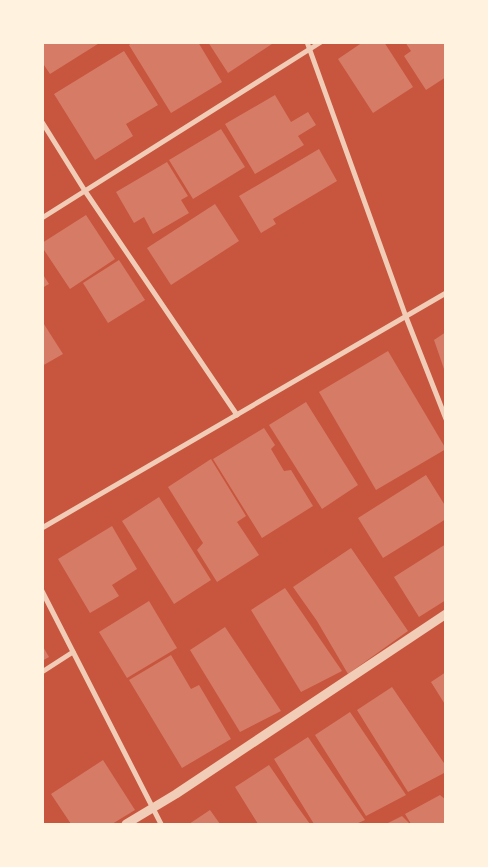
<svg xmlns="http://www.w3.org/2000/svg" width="488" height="867" viewBox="0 0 488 867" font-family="Ubuntu,sans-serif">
<rect width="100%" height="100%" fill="#c8553d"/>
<g fill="#d67c66">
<path d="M42,42H101L50,74L42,62Z"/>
<path d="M133,42H198L222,82L171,113L129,45Z"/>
<path d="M208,42H275L228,73Z"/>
<path d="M363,42H384L413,87L373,113L338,59Z"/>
<path d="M405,42H446V77L426,90L404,56L411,51Z"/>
<path d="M124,51L158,105L126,124L133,136L95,160L54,94Z"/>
<path d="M275,95L291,122L308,112L316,125L298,136L304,145L255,174L225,124Z"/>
<path d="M221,129L245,167L193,199L169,160Z"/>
<path d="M319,149L337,181L273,219L276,224L261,233L239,196Z"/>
<path d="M167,162L188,196L181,200L189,213L153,234L144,217L134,223L116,192Z"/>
<path d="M215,204L239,241L171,285L147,248Z"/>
<path d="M86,215L115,259L70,289L42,247V243Z"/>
<path d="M119,260L145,300L108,323L83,283Z"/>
<path d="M42,273L49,284L42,288Z"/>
<path d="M42,321L63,354L42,366Z"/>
<path d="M446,332V372H445L434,340Z"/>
<path d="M388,351L446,449L376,490L319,392Z"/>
<path d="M306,402L358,485L322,509L269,425Z"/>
<path d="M264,428L275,445L271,449L284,471L291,470L313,506L262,538L213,459Z"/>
<path d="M211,459L246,516L237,522L259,555L217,582L197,550L203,543L168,487Z"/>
<path d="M426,475L446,507V519L383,558L358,518Z"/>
<path d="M159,497L211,580L174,604L122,521Z"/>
<path d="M112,526L137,569L112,585L119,596L90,613L58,559Z"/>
<path d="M446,544V600L419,617L394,577Z"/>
<path d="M351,548L408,631L348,674L317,621L293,587Z"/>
<path d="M285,588L342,671L301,692L251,610Z"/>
<path d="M149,601L177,648L127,678L99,632Z"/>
<path d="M225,627L281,711L240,732L190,650Z"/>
<path d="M42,645L49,657L42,661Z"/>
<path d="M171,655L191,689L199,685L231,739L182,768L129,680Z"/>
<path d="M446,672V706L431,682Z"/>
<path d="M392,687L446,766V772L408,792L357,710Z"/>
<path d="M350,712L406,795L366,816L315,735Z"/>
<path d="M308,737L336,778L365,820L356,824H314L274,759Z"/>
<path d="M103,760L135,810L112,824H71L51,794Z"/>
<path d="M269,765L297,806L310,824H258L235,787Z"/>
<path d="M440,795L446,800V824H411L405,814Z"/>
<path d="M210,810L220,824H189Z"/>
<path d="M402,816L410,824H386Z"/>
</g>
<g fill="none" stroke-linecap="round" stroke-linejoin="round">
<g stroke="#f1ccb7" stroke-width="5">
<path d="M307,42L406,317L446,419"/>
<path d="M42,122L85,191L237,415"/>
<path d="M42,218L321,42"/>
<path d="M42,528L446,293"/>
<path d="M42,591L161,824"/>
<path d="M42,672L73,652"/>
</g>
<path stroke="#f1ccb7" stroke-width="9" d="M126,824L176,794L446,614"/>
</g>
<rect width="488" height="867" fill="none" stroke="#fff3e0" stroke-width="88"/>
</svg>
